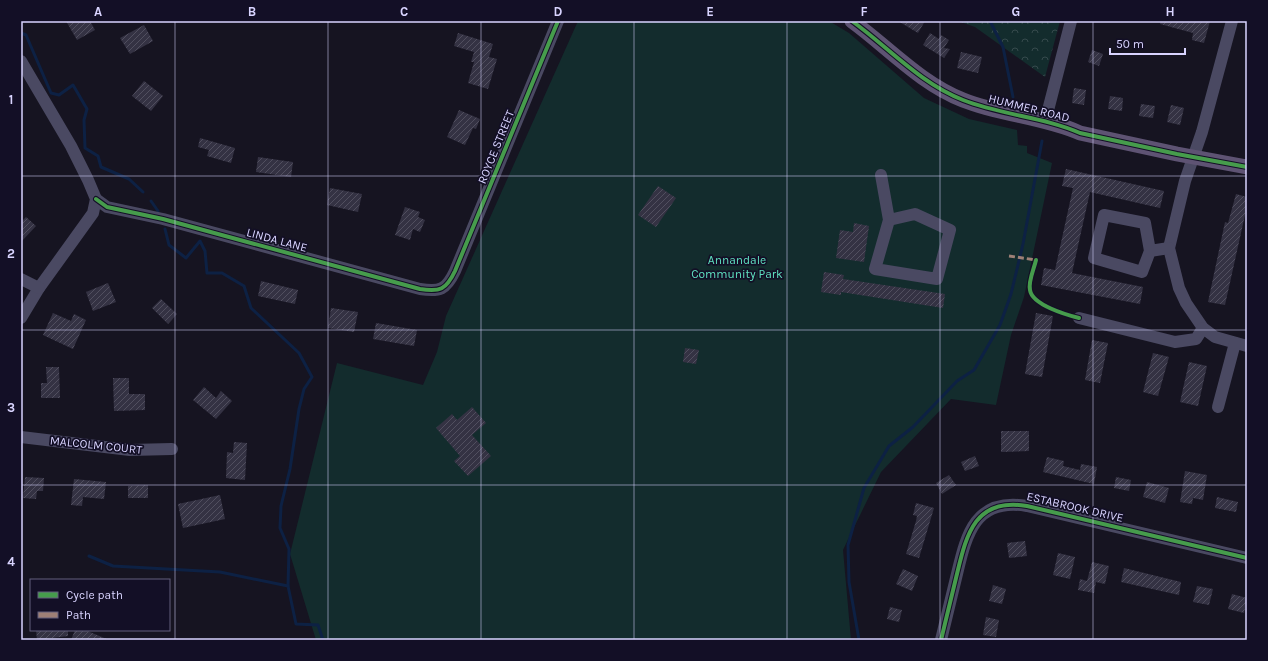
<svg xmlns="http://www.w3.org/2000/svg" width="1268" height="661" viewBox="0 0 1268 661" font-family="Karla,sans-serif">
<defs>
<pattern id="forest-crowns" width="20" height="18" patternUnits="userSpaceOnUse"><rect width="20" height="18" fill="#132c2d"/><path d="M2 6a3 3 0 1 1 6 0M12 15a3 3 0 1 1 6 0" fill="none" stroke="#354a4c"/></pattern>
<pattern id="building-hatch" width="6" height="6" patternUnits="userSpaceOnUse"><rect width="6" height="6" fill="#343243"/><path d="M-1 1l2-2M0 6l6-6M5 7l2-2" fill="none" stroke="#514f5f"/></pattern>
</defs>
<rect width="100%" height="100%" fill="#161421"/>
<path fill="#132c2d" d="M578,21H829L849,33L924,98L969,119L1017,130L1018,145L1027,146V153L1052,163L1024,297L1011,335L996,405L951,399L881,472L843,550L851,640H316L290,554L337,363L423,385L437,352L446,316Z"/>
<path fill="url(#forest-crowns)" d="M958,21H1060L1045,77L975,27Z"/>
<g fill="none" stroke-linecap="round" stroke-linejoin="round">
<g stroke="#0d2144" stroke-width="3">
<path d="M990,21L1003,47L1013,97"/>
<path d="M21,33L26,35L51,93L59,95L73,85L87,109L84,120L85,148L98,156L101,167L129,179L143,192"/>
<path d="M151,201L158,211"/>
<path d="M165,229L169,245L186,258L200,241L205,251L207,273H222L244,286L251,308L299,353L312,377L304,389L299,409L290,469L281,506L280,528L289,549L288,586"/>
<path d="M89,556L113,566L220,572L288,586L296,624L318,625L323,640"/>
<path d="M410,640H411"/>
<path d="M859,640L849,582L848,545L864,488L889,446L913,427L957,381L974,370L1000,325L1011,294L1023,244L1042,141"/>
</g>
</g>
<g fill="url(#building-hatch)">
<path d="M66,21H90L95,30L77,40Z"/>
<path d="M898,21H925L918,33Z"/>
<path d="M1161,21H1210L1204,43L1192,40L1193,33L1160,24Z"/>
<path d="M144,25L153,41L130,54L120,38Z"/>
<path d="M458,33L493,44L489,57L497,59L488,89L468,83L474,62H471L474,52L454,46Z"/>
<path d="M930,33L939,39L941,35L949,40L944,48L950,49L944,58L923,45Z"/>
<path d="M1092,50L1103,54L1099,66L1088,62Z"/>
<path d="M961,52L982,57L978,73L957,68Z"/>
<path d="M144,81L163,96L151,111L132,96Z"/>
<path d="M1074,88L1086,90L1084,105L1072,103Z"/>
<path d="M1110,96L1123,98L1122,111L1108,109Z"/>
<path d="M1141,104L1155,106L1153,118L1139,116Z"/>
<path d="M1171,105L1184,108L1180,125L1167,122Z"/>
<path d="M459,110L480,119L476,129L473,128L465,145L447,137Z"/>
<path d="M200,138L235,148L231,163L207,156L209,150L198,147Z"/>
<path d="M258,157L293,162L291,177L256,172Z"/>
<path d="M1066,169L1164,191L1160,208L1090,192L1072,273L1143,287L1140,304L1041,285L1044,268L1055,270L1073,188L1062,186Z"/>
<path d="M658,186L676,198L656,227L638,215Z"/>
<path d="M330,188L362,194L358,212L327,205Z"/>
<path d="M1236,194L1247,197V206L1225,305L1208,302L1225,222L1228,223Z"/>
<path d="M405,207L420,212L418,217L425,220L420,232L413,229L410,240L395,235Z"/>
<path d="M26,217L36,226L21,242V222Z"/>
<path d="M854,223L869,226L864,262L836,258L840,230L853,232Z"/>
<path d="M824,272L844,275L843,279L945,294L943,308L841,292V295L821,292Z"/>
<path d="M261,281L298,290L295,304L258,296Z"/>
<path d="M108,283L116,302L93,311L86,292Z"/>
<path d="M161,299L177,314L168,324L152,308Z"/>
<path d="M331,308L358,312L354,332L328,328Z"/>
<path d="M53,313L71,321L74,314L86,320L73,349L43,335Z"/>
<path d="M1036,313L1053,316L1042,377L1025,374Z"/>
<path d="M376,323L417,330L414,346L373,339Z"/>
<path d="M1092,340L1108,343L1100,383L1085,380Z"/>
<path d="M685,348L699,350L696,364L683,362Z"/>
<path d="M1153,353L1169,357L1158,396L1143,392Z"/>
<path d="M1189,362L1207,366L1198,406L1180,402Z"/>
<path d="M46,367H59L60,398H41V383H47Z"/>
<path d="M113,378H129V394H145V410L114,411Z"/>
<path d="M204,387L216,398L221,391L232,401L216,419L193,400Z"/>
<path d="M472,407L486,423L472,435L491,456L468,476L454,461L460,456L436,428L452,414L457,420Z"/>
<path d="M1001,431H1029V451L1001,452Z"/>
<path d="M234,442L247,443L245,480L226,478L227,452L233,453Z"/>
<path d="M975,456L979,466L965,471L961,462Z"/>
<path d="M1047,457L1064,461L1063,466L1080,470L1081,464L1097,467L1094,484L1043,472Z"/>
<path d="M1185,471L1207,475L1203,500L1193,498L1192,504L1180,502Z"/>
<path d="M949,475L956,485L942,494L936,483Z"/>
<path d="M25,477L44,478L43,491H37L36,499L23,498Z"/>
<path d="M1116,477L1131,480L1129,491L1114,488Z"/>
<path d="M74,479L106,482L104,499L83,497L82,506L71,505Z"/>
<path d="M1147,482L1169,488L1165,503L1143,497Z"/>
<path d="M148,485V498H128V486Z"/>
<path d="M220,495L225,519L183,528L178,504Z"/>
<path d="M1217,497L1238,502L1236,512L1215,508Z"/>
<path d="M916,503L934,508L919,558L906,554L916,521L917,516L913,515Z"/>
<path d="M1025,541L1027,556L1009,558L1007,543Z"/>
<path d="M1058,553L1075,557L1070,579L1053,575Z"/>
<path d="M1092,562L1109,566L1105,584L1096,582L1094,593L1078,590L1080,579L1087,581Z"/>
<path d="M1124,568L1181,582L1179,595L1121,582Z"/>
<path d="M903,569L918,576L912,591L896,584Z"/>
<path d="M993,585L1006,589L1002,604L989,601Z"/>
<path d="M1197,586L1213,589L1209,605L1193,602Z"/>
<path d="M1232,594L1247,598L1244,613L1228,609Z"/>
<path d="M890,607L902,610L899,622L887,619Z"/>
<path d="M986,617L999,620L996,637L983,635Z"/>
<path d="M36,630H68V636L37,640Z"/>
<path d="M75,630H85L109,640H71Z"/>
</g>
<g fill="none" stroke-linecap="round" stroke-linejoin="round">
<g stroke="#4a4962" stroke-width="12">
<path d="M1232,21L1202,132L1185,181L1169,248L1179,288L1186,303L1203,328L1215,337L1247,346"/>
<path d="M21,61L71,146L88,180L96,199L93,213L39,288L21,318"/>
<path d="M1045,122L1071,21"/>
<path d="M881,175L889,220L915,214L950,230L937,279L875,269L889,220"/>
<path d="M96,199L107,207L163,219L420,289C440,292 446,290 455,271L558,21"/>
<path d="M1150,251L1145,223L1104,215L1094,258L1142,272L1150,251L1169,248"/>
<path d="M21,279L39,288"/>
<path d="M1079,318L1175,342L1196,339L1203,328"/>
<path d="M1218,407L1235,343"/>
<path d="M21,437L130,450L172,449"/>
<path d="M941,640C946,619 951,598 956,578C966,537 973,497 1027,506L1247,558"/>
</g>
<path stroke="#5e5373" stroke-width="15" d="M852,21C889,48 920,83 963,100C1001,115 1044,117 1080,133L1177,154L1247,167"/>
<path stroke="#9e8076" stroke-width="3" stroke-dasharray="6 3" stroke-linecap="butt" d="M1009,256L1036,260"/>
<defs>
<g id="cycleway">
<path d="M852,21C889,48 920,83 963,100C1001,115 1044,117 1080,133L1177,154L1247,167"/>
<path d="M96,199L107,207L163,219L420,289C440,292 446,290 455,271L558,21"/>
<path d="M1036,260C1034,269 1028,281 1030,290C1032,305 1067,315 1079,318"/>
<path d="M941,640C946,619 951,598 956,578C966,537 973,497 1027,506L1247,558"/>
</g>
</defs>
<use href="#cycleway" stroke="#130f26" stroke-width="6"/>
<use href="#cycleway" stroke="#469c4c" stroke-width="4"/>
</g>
<path fill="none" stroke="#d9d4ff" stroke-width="1" stroke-opacity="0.55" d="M175,21V640M328,21V640M481,21V640M634,21V640M787,21V640M940,21V640M1093,21V640M21,176H1247M21,330H1247M21,485H1247"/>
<g text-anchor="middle" stroke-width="3.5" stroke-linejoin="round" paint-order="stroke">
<g font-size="12" fill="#d9d4ff" stroke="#130f26">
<text transform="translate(1029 108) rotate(14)" y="4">HUMMER ROAD</text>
<text transform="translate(496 147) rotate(-68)" y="4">ROYCE STREET</text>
<text transform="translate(277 240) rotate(15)" y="4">LINDA LANE</text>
<text transform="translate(96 445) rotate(6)" y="4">MALCOLM COURT</text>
<text transform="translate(1075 507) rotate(13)" y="4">ESTABROOK DRIVE</text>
</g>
<g font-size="12" fill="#5fe0c0" stroke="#130f26">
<text x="737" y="264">Annandale<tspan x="737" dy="14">Community Park</tspan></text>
</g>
</g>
<rect width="1268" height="661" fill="none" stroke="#130f26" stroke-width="44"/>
<rect x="30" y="579" width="140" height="52" fill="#130f26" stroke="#625e7d"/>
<rect x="38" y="592" width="20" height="6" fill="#469c4c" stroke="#625e7d"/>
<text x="66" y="599" font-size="12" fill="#d9d4ff">Cycle path</text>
<rect x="38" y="612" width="20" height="6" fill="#9e8076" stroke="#625e7d"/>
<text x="66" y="619" font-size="12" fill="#d9d4ff">Path</text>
<path d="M1110 48v6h75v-6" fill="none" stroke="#d9d4ff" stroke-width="2"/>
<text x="1116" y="48" font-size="12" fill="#d9d4ff" stroke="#130f26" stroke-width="3" paint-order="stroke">50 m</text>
<rect x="22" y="22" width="1224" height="617" fill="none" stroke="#d9d4ff" stroke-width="1.5"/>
<g font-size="13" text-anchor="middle" font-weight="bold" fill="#d9d4ff">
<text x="98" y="16">A</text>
<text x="252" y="16">B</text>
<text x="404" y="16">C</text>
<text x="558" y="16">D</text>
<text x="710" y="16">E</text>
<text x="864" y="16">F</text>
<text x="1016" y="16">G</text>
<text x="1170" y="16">H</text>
<text x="11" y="104">1</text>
<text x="11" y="258">2</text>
<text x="11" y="412">3</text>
<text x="11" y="566">4</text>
</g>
</svg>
